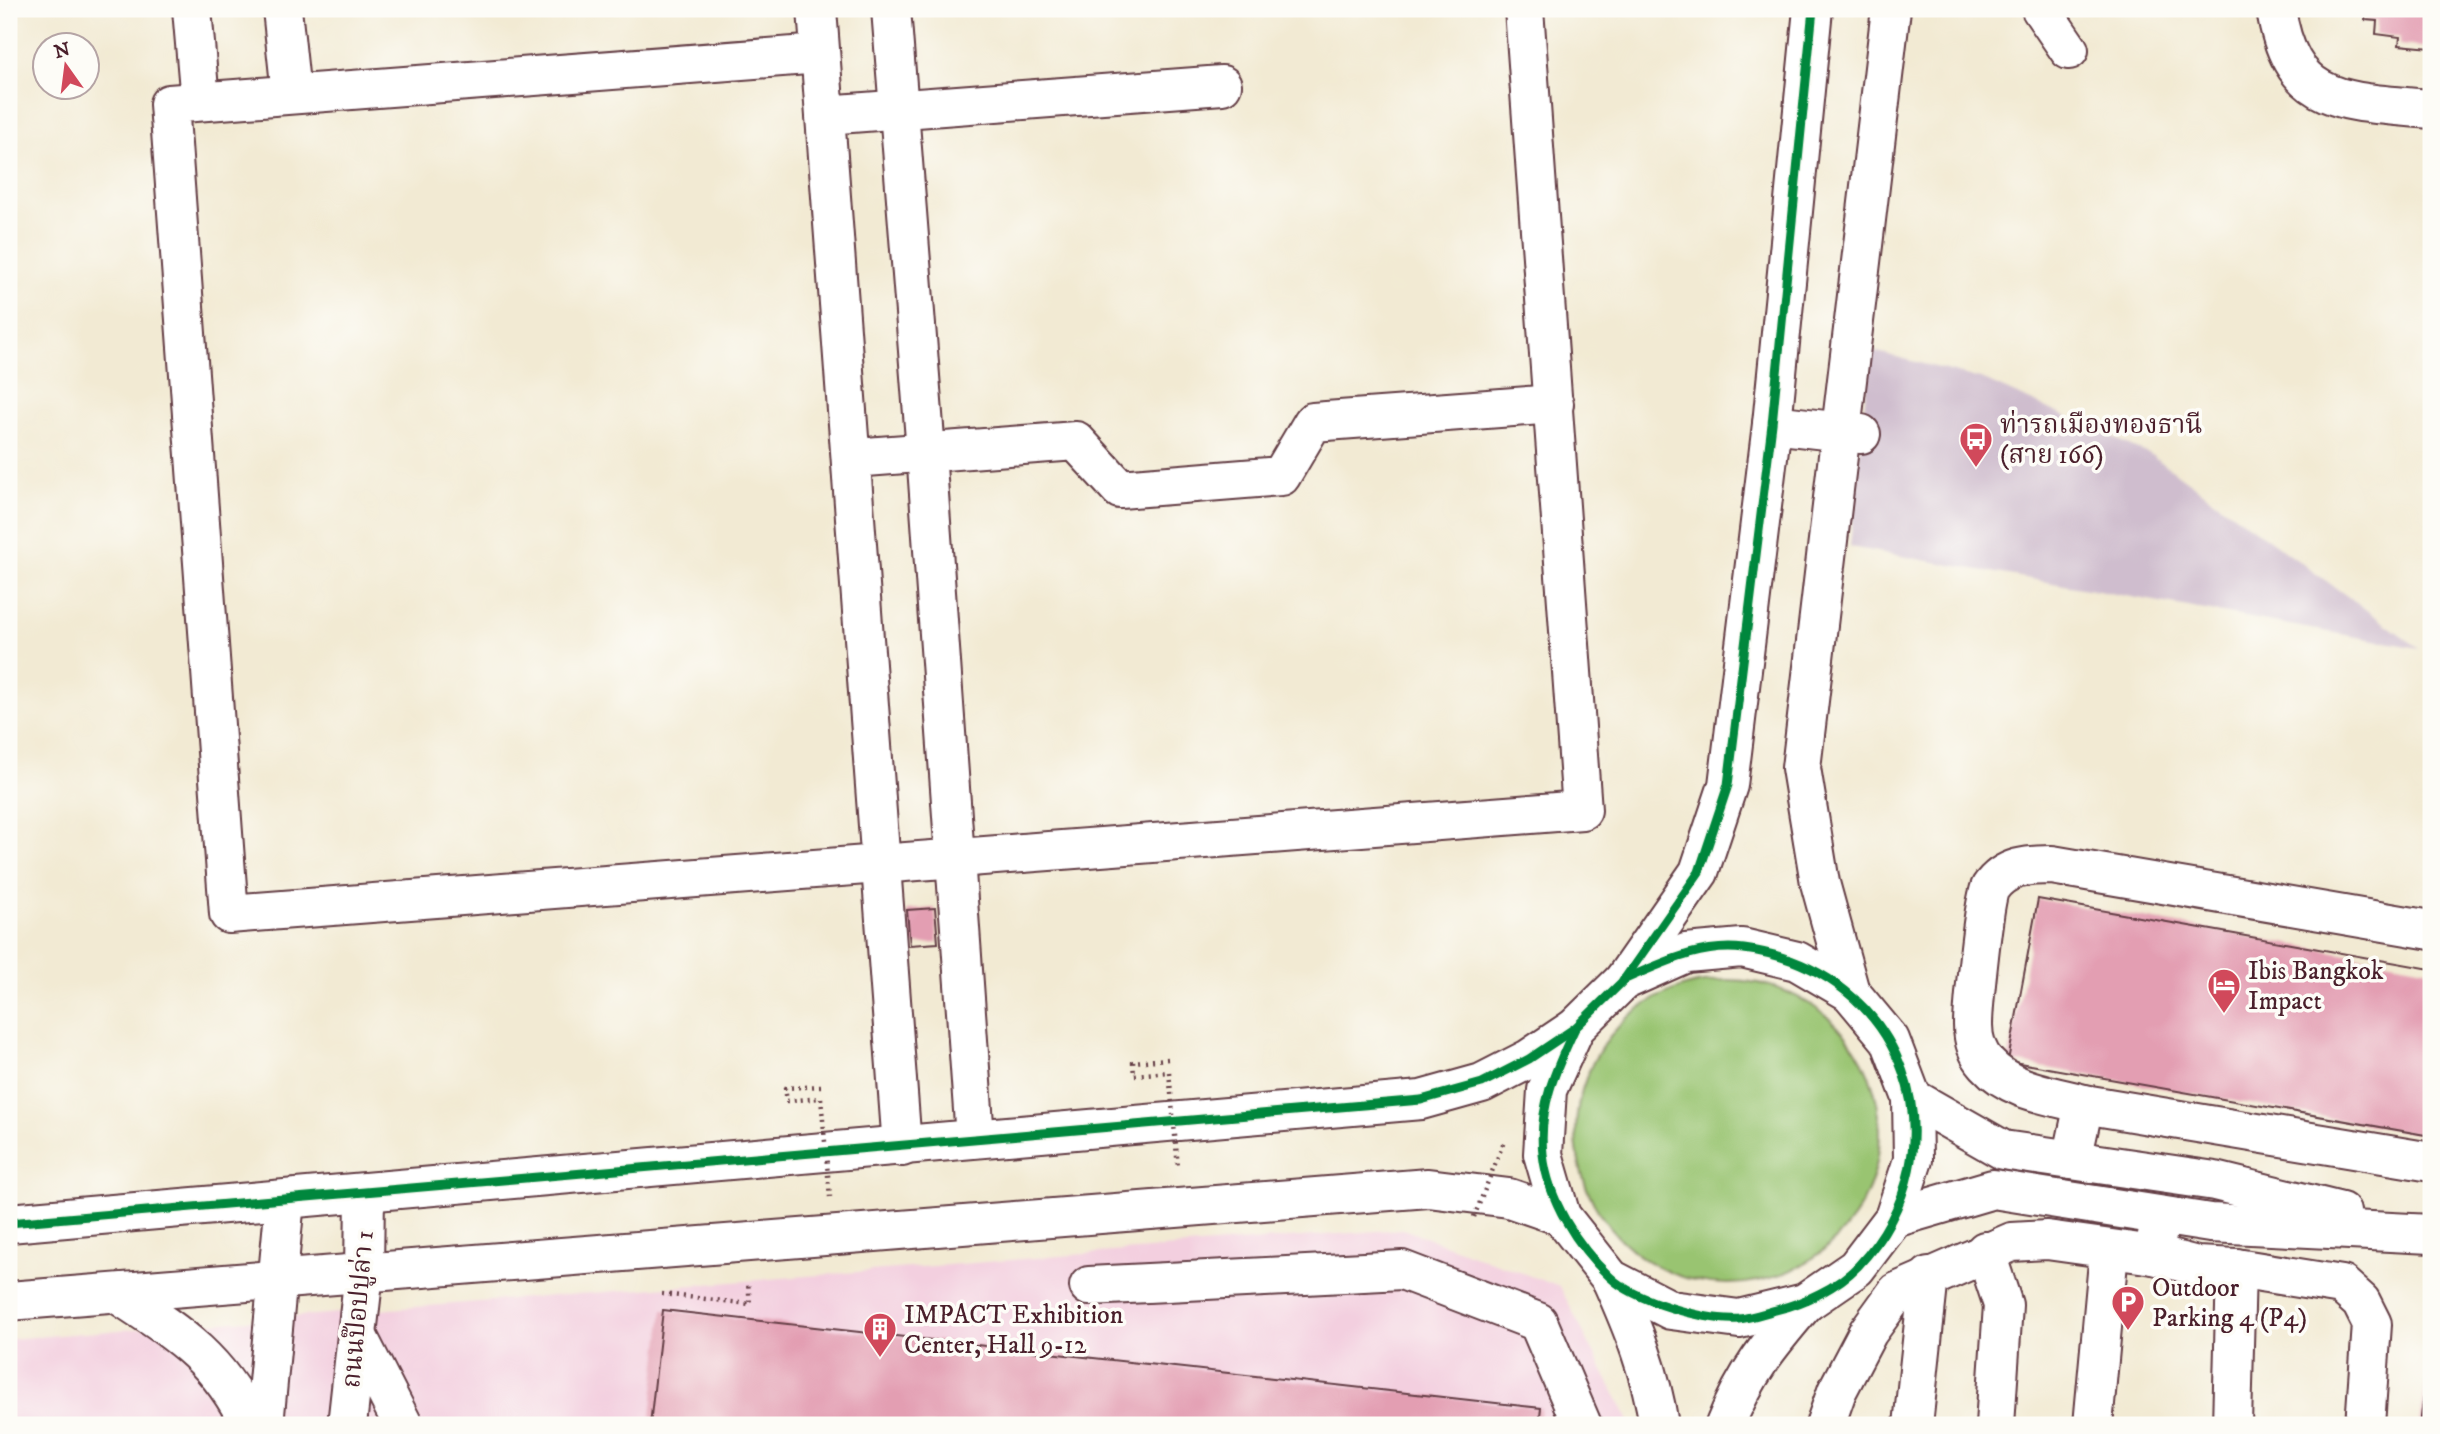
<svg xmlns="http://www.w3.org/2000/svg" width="2440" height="1434" viewBox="0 0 2440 1434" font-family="'IM FELL DW Pica','Noto Serif Thai',serif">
<rect width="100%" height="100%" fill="#fdfcf7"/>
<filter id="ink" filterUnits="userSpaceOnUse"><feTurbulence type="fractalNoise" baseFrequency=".0143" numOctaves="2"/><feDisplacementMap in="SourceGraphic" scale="14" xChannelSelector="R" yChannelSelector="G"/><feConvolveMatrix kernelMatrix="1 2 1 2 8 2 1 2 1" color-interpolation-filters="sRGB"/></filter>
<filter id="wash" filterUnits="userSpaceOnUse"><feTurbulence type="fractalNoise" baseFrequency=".00686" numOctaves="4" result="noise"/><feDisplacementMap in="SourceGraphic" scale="28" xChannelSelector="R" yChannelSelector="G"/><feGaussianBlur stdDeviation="1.57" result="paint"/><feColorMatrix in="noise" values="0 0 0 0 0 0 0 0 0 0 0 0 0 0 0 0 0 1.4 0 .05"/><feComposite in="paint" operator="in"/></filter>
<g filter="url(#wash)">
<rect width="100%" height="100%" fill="#f2ead3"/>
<path fill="#f3cfdf" d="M1403,1229L1560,1287L1631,1425H9V1339Z"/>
<path fill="#cfbdce" d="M1870,350L1984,380L2153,456L2419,648L1850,547Z"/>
<circle fill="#99c471" stroke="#72724e" stroke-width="2" cx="1728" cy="1132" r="152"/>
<g id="blocks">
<g fill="#e39eb2">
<path d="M2366,9H2431V48L2399,45L2400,37L2376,34L2377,21L2365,20Z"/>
<path d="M2038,899L2431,969V1136L2008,1061Z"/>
<path d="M935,908L938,943L910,945L907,910Z"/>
<path d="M663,1310L1541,1408L1539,1425H650Z"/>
<path d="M2430,1347L2431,1425H2420Z"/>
</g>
</g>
</g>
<g filter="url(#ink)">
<use href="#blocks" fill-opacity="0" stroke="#633d44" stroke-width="2"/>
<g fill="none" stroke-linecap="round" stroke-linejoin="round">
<defs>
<g id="minor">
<path d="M192,9L200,101"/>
<path d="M282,9L291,94"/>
<path d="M817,9L902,1147"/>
<path d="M891,9L926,452L975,1138"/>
<path d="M2041,9L2069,50"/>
<path d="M2276,9C2291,108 2348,101 2431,109"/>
<path d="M820,54L169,104L229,914L1582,810L1524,9"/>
<path d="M825,115L1222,85"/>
<path d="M1772,424L1861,434"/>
<path d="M853,458L1076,441L1120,489L1281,476L1313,422L1554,404"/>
<path d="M1850,992L1820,883L1801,768L1891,9"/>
<path d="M1575,1028L1547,1090L1543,1154L1561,1216L1611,1279L1671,1310L1739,1319L1805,1303L1856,1268L1894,1218L1913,1160L1912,1098L1890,1040L1850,992L1797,961L1742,948L1686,953L1623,981"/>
<path d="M1912,1098L2003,1150L2215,1181L2341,1212"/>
<path d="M2084,1104C2050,1095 2011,1091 1987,1064C1977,1053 1973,1039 1973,1025C1973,1008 1984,897 1990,888C2005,866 2028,865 2052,865L2431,930"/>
<path d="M2072,1160L2084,1104L2431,1162"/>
<path d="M1894,1218L1993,1189L2210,1223L2431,1234"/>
<path d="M9,1223L1421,1100L1482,1083L1529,1059L1575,1028L1623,981L1699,872L1728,785L1772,424L1813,9"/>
<path d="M2158,1229L2154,1255L2197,1266L2236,1268L2342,1285L2361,1302L2372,1324L2365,1425"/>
<path d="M1985,1251L2003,1305L1995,1425"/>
<path d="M1611,1279C1633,1328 1651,1373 1659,1425"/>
<path d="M1089,1286L1402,1270L1538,1322L1582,1425"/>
<path d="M116,1293C177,1333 218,1357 250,1425"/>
<path d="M9,1301L1428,1188L1509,1198L1561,1216"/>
<path d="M357,1335L403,1425"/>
<path d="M264,1425L285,1200"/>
<path d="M347,1425L364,1272L365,1193"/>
<path d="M1725,1425C1746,1373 1769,1345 1805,1303"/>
<path d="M1825,1425L1837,1391L1868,1332L1897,1292L2012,1242L2047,1240L2154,1255"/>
<path d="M1913,1425L1929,1276"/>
<path d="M2093,1425L2109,1251"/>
<path d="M2232,1425L2236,1268"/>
</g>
</defs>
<use href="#minor" stroke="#633d44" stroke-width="42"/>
<g stroke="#633d44" stroke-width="4.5" stroke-dasharray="2 5" stroke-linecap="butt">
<path d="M1168,1059L1133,1062L1134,1075L1169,1072"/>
<path d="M821,1086L785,1088L787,1101L821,1098"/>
<path d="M662,1294L750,1304L748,1282"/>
</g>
<use href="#minor" stroke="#fff" stroke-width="38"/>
<g stroke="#633d44" stroke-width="4.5" stroke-dasharray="2 5" stroke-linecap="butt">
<path d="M1169,1072L1178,1167"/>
<path d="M821,1098L830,1197"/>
<path d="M1474,1217L1505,1139"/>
</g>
<defs>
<g id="cycleway">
<path d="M1575,1028C1556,1069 1538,1107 1543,1154C1548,1200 1577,1246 1610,1277C1635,1301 1705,1321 1739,1319C1751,1318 1764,1313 1776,1310C1804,1303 1837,1288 1858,1266C1968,1148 1905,970 1744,949C1701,943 1661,964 1623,980"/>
<path d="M9,1223L1421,1100L1482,1083L1529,1059L1575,1028L1623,981L1699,872L1728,785L1772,424L1813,9"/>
</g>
</defs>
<use href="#cycleway" stroke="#fdfcf7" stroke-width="13"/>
<use href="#cycleway" stroke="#00873e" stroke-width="9"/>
</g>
</g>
<defs>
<symbol id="bus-pin" viewBox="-11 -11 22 30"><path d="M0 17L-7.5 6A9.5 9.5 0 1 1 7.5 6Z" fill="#d1495b" stroke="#fdfcf7"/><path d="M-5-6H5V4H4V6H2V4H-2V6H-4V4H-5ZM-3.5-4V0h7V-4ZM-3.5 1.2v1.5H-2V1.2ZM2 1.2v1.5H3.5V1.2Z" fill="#fff"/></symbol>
<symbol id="hotel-pin" viewBox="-11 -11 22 30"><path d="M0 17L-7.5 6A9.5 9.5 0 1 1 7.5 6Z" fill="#d1495b" stroke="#fdfcf7"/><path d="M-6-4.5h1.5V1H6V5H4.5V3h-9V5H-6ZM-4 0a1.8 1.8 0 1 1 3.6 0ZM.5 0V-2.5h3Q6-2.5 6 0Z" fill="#fff"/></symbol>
<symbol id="parking-pin" viewBox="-11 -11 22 30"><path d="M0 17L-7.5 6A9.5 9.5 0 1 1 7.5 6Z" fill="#d1495b" stroke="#fdfcf7"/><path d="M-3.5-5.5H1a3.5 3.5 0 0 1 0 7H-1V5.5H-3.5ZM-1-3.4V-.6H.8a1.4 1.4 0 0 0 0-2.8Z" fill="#fff"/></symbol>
<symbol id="building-pin" viewBox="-11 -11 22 30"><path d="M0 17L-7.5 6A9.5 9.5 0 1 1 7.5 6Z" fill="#d1495b" stroke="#fdfcf7"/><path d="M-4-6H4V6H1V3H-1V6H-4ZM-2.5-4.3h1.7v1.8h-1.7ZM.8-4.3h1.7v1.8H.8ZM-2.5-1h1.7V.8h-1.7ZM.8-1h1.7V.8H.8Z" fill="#fff"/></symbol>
</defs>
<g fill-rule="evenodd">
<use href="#bus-pin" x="1957" y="420" width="38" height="52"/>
<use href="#hotel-pin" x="2205" y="966" width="38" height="52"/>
<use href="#parking-pin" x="2109" y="1283" width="38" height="52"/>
<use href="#building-pin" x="861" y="1310" width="38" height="52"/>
</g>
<g text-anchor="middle" stroke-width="7" stroke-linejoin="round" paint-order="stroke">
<g font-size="26" fill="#4a1f2b" stroke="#fdfcf7" text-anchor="start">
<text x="2000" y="433">ท่ารถเมืองทองธานี<tspan x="2000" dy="30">(สาย 166)</tspan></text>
<text x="2248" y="979">Ibis Bangkok<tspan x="2248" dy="30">Impact</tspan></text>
<text x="2152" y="1296">Outdoor<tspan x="2152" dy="30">Parking 4 (P4)</tspan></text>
<text x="904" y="1323">IMPACT Exhibition<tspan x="904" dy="30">Center, Hall 9-12</tspan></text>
</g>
<g font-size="26" fill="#4a1f2b" stroke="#fdfcf7">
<text transform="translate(357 1309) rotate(-85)" y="9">ถนนป๊อปปูล่า 1</text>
</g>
</g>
<rect width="2440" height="1434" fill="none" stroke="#fdfcf7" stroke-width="35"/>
<g transform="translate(66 66) rotate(346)"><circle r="33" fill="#fdfcf7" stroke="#b5a4a5" stroke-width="2"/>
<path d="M0-5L12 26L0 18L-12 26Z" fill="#d1495b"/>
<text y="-10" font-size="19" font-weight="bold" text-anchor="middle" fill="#4a1f2b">N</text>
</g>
</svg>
